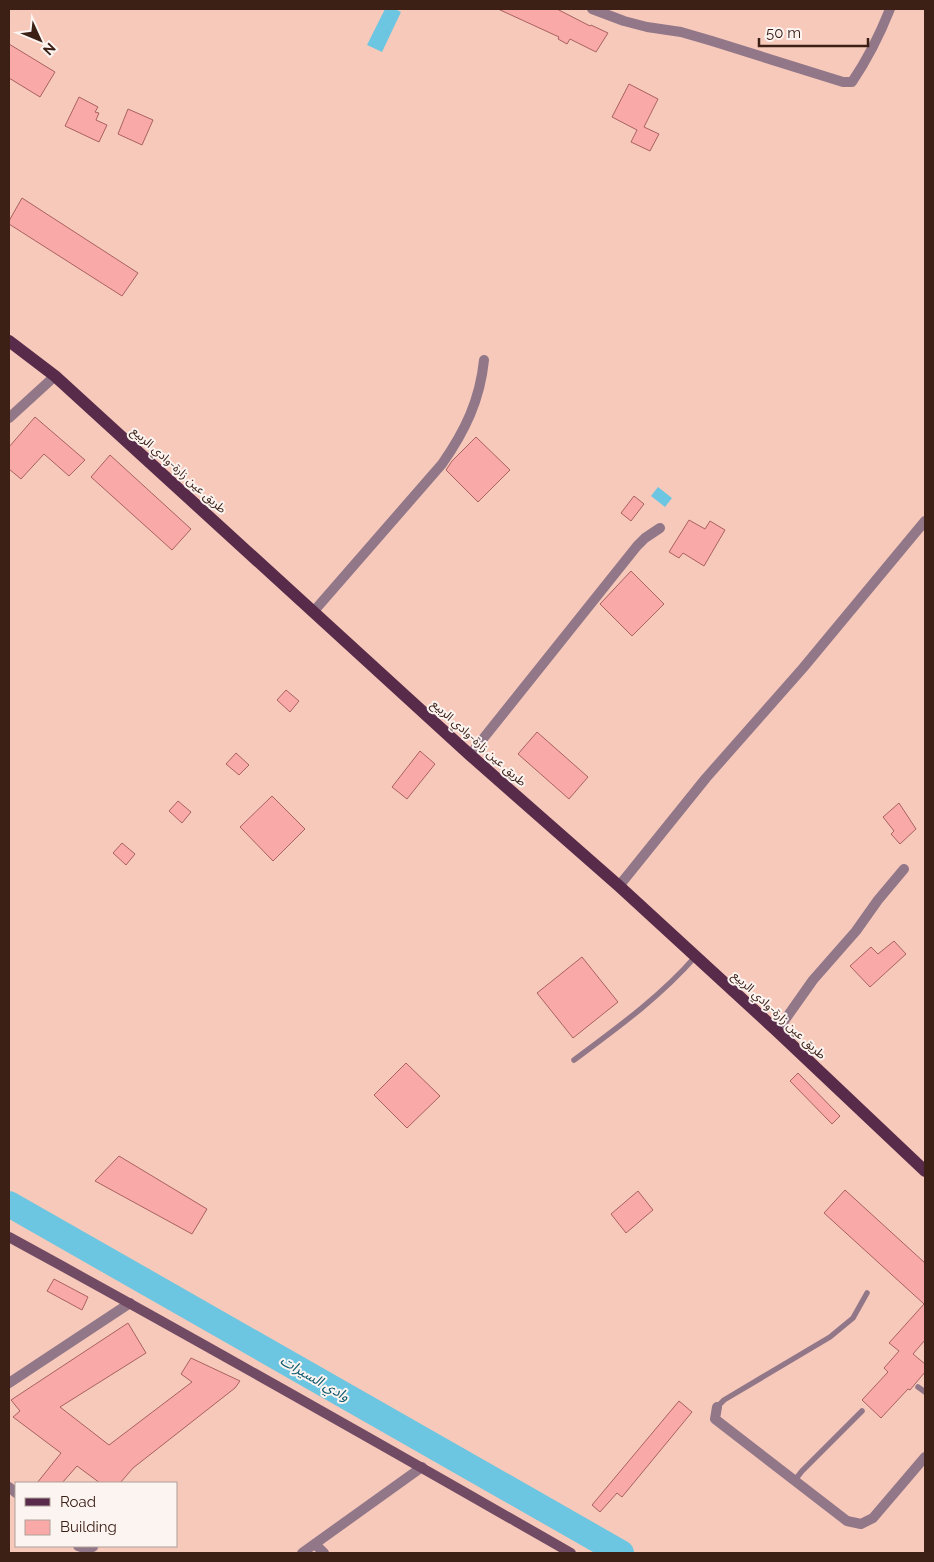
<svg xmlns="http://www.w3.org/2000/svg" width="934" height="1562" viewBox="0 0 934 1562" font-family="Raleway,'Noto Sans Arabic',sans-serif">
<rect width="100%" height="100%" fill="#f7c9ba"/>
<g fill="#6dc6e1">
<path d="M385,9H395L401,12L382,52L367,45Z"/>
<path d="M658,487L672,498L665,507L651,496Z"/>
</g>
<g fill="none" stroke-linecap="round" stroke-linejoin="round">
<path stroke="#6dc6e1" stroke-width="26" d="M9,1204L621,1553"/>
</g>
<g fill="#f8a9a8" stroke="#a96162">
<path d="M498,9H557L590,26L591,25L608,33L596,52L570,39L567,44L558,39L559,37Z"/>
<path d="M9,44L55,72L40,97L9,78Z"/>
<path d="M629,84L658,99L644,127L659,134L650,151L631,142L637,130L612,117Z"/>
<path d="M79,97L98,107L95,112L99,113L96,120L107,125L99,142L65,126Z"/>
<path d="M128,109L153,120L142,145L118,134Z"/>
<path d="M22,198L138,273L122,296L9,224V221Z"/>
<path d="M35,417L85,460L69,476L44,454L21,479L9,469V447Z"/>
<path d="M476,437L510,470L478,502L446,470L452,461Z"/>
<path d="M110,455L191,529L172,550L91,477Z"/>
<path d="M634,496L644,504L631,521L621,513Z"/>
<path d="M689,520L705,529L710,521L725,530L704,566L683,553L679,558L669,552Z"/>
<path d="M631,571L664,604L632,636L600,604Z"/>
<path d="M286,690L299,701L290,712L277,700Z"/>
<path d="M537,732L588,777L569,799L518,754Z"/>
<path d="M420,751L435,764L407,799L392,787Z"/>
<path d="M236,753L249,765L239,775L226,764Z"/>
<path d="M272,796L305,829L273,861L240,827Z"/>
<path d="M178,801L191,812L182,823L169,811Z"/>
<path d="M899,803L916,829L900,844L891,834L894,831L883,817Z"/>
<path d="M122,843L135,854L126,865L113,853Z"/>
<path d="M894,941L906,954L870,987L850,966L871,947L878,954Z"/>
<path d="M582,957L618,1002L573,1038L537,993Z"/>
<path d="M406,1063L440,1096L407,1128L374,1095Z"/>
<path d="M798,1073L840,1116L832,1124L790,1081Z"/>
<path d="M119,1156L207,1209L192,1234L95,1181Z"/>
<path d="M845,1190L925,1263V1340L913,1354L925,1364V1372L910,1390L908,1389L881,1418L862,1400L888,1372L884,1368L899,1351L889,1343L924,1304L824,1213Z"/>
<path d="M638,1191L653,1210L626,1233L611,1214Z"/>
<path d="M54,1279L88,1297L82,1310L47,1291Z"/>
<path d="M128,1323L146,1353L60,1407L109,1445L192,1382L181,1374L191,1358L240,1381L235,1388L133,1468L120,1483H100L77,1466L62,1483H37L61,1453L13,1417L20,1411L11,1400Z"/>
<path d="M679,1401L692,1412L622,1497L617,1493L600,1512L592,1505Z"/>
</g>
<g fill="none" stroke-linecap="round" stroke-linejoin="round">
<g stroke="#927789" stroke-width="5.5">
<path d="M574,1060C617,1028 660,997 695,957"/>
<path d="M918,1387L925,1392"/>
<path d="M717,1407L724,1400L830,1337L853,1318L867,1293"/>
<path d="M795,1480L802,1471L862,1411"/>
</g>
<g stroke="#927789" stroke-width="10">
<path d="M592,9L624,21L647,27L681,32L712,41L843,82H852C867,60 880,34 890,9"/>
<path d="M9,418L55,376"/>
<path d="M314,611L442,464C465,431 480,400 484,360"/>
<path d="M470,755L637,546L645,538L660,528"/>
<path d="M619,886L706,778L803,668L925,521"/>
<path d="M777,1031L813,980L856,931L878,900L904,869"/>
<path d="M9,1383L130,1303"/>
<path d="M717,1407L715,1419L847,1521L861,1524L873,1518L925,1457"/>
<path d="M9,1487L16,1493"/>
<path d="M315,1544L324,1553"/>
<path d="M78,1546L84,1548L93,1547"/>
<path d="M302,1553L422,1467"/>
</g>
<path stroke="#714a64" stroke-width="10" d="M9,1237C198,1340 384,1446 571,1553"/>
<path stroke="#582b4a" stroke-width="12" d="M9,341L55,376L470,755L619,886L777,1031L925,1171"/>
</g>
<g text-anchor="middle" stroke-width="4" stroke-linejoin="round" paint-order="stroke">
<g font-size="12" fill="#3c2016" stroke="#fcf4f1">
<text transform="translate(179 470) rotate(42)" y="4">طريق عين زارة-وادي الربيع</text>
<text transform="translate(479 743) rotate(42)" y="4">طريق عين زارة-وادي الربيع</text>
<text transform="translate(779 1015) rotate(43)" y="4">طريق عين زارة-وادي الربيع</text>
</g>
<g font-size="14" font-style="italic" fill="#0b586b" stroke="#fcf4f1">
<text transform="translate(315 1378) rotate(30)" y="5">وادي السيرات</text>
</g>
</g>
<rect width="934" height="1562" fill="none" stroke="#3c2016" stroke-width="20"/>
<rect x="15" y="1482" width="162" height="65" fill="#fcf4f1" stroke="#af9f99"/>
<rect x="25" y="1498" width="25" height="8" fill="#582b4a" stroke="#af9f99"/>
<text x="60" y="1507" font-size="15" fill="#3c2016">Road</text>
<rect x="25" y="1520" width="25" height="15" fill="#f8a9a8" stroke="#af9f99"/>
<text x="60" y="1532" font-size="15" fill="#3c2016">Building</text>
<g transform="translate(40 40) rotate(134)" stroke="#fcf4f1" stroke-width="4" paint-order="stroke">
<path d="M0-4L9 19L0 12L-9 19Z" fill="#3c2016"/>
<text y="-8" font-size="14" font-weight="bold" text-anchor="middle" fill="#3c2016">N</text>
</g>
<path d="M759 38v8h109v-8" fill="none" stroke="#3c2016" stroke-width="2.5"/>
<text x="766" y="38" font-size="15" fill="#3c2016" stroke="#fcf4f1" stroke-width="4" paint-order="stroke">50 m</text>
</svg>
